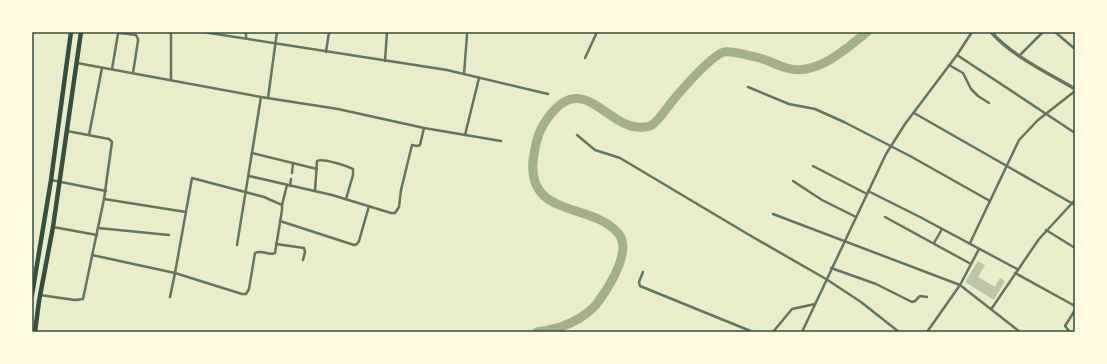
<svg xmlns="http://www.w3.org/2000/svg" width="1107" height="364" viewBox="0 0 1107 364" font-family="Rubik,sans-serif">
<rect width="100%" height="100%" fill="#e9edc9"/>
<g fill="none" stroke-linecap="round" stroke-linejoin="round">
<path stroke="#a3b18a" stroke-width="9" d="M537,332C555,329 564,327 580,318C586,314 594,308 598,302C609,287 633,250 618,233C591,202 528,218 533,161C535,147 537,134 545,122C583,64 607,132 644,127C646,127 652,126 653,124C658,121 663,113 667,108C676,96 710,56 724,52C732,51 743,54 751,56C765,58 775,65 787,68C816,77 846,49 867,32"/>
</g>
<path fill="#bcc5a7" d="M978,261L985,265L978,277L995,287L1000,278L1005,281L994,300L965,282Z"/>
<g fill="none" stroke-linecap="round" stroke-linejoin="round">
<g stroke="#617663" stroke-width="2.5">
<path d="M203,32L447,70L548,94"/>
<path d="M1055,32L1075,49"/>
<path d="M246,38V32"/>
<path d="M326,52L329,32"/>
<path d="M957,55L1075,133"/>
<path d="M1020,55L1043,32"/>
<path d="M585,58L597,32"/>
<path d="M385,61L387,32"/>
<path d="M77,63L261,97L338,109L424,128L501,141"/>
<path d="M949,65L963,73L971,89L978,96L989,103"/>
<path d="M112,69L118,34L120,33L136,35L138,39V41L133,73"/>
<path d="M464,74L467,35"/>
<path d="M171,80V32"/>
<path d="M748,87L789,104L815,109L844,122L910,156L990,201"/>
<path d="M268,98L277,32"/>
<path d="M914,113L1075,205"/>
<path d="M89,135L102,68"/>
<path d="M465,135L479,78"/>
<path d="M577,135L595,150L620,158L751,236L826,279L861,302L899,332"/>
<path d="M252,153L317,169"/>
<path d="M813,166L867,194"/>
<path d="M292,173L293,163"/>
<path d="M249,176L332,195L391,213H395L399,207L401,190L412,145L417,146L420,145L424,128"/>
<path d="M51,180L106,191"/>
<path d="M793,181L822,200L856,217"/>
<path d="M290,186L291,179"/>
<path d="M315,191L317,161C323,158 347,166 353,169V175L346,199"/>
<path d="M868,191L920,217L1017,269"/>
<path d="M104,199L186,212"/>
<path d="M282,205L287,185"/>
<path d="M773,214L960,285L1020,332"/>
<path d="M885,217L971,264"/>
<path d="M280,221L354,245L357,244L359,241L369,206"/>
<path d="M53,227L97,235"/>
<path d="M98,228L169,235"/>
<path d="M1046,230L1075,248"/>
<path d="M934,243L942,229"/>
<path d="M970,243L1019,140L1038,120L1075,91"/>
<path d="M276,244L304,248L305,252L303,260"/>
<path d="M237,245L261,97"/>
<path d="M92,255L175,273L242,294H246L249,289L255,253C262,249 268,256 275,253L282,210V205L264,197L192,178L175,273L170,297"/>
<path d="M831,268L876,284L912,302L915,301L920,296L927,297"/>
<path d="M643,272L639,282L640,286L753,332"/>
<path d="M1015,273L1075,306"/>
<path d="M40,295L75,300L83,299L104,199L112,142L109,139L67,131"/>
<path d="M992,308L1039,239L1075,200"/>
<path d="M773,332L792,309L815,304"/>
<path d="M802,332L886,154L905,124L957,55L972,32"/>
<path d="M927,332L960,285L979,249"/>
<path d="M1070,332L1065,326L1075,310"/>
</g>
<path stroke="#617663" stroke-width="3.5" d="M991,32C1012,56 1048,73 1075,89"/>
<g stroke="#344e41" stroke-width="4.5">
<path d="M32,295L51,180L71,32"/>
<path d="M35,332L39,301L53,227L81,32"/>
</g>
</g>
<rect width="1107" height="364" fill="none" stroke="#fefae0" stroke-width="66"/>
<rect x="33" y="33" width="1041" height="298" fill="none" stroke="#344e41" stroke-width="1.5"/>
</svg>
